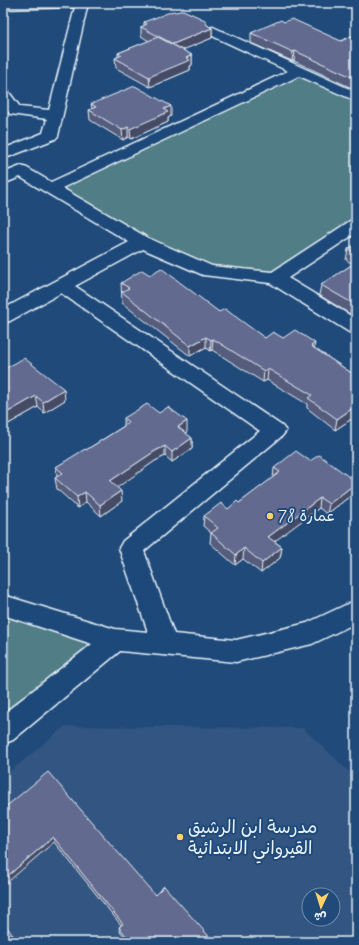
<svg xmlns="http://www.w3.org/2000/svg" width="359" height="945" viewBox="0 0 359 945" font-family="Mynerve,'Playpen Sans Arabic',sans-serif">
<rect width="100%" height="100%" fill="#1f4a7a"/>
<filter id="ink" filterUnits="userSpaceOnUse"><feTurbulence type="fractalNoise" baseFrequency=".025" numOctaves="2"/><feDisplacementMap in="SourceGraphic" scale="8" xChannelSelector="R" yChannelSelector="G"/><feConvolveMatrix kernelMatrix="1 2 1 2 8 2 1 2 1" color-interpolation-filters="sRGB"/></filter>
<g filter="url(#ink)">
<path fill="#335481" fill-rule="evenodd" d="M65,726L303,728L356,778V942H3V777ZM309,895H333V919H309Z"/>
<g fill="#517d86" stroke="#9cb7bf">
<path d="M299,71L356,97V225L275,278L209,271L50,188Z"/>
<path d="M3,605L115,640L3,731Z"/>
</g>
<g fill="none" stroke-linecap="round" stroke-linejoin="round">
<defs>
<g id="minor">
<path d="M3,3H88L58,136L55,139L3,159V149L43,133L47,119L10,114L3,104V90L8,91L20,107L49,110L75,7L3,9Z"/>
<path d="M213,27L356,92V101L299,76L62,188L148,238L212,266L272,272L350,221L356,220V233L288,278L356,319V334L349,332L270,283L203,275L143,249L75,286L282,426L286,431L282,436L144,551L174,634L236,640L307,623L356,600V623L312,644L236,662L120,651L13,740L3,744V714L92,644L3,615V595L115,629L148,632L119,548L123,541L260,431L61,293L10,321L3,323V309L129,242L20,177L3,184V173L21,166L27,168L51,182L288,71L208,34L206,31L208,28Z"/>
</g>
</defs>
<use href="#minor" stroke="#e8f1f8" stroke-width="3"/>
<use href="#minor" fill="#1f4a7a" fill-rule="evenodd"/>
</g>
<g fill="#555c7c" stroke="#e8f1f8">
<path d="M144,22L207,25L212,28V38L182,50L192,55V65L190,66V70L150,87L116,68L115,58L118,57V53L149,41L141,36V27L144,26Z"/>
<path d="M284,22L341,41L356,34V90L294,61H292L251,43V33Z"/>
<path d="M91,104L171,116L168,118V122L131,139L128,137L123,140L90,120L89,110L92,109Z"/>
<path d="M356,244V310L350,314L319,295L321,285L353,264L346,260L348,249Z"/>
<path d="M150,275L219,312L265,338H283L314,348L356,376V416L335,430L307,408V404L267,380L263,382L212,350L210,351L206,347L190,356L122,303L121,283Z"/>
<path d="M3,370L65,400L44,413L38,407L3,427Z"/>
<path d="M159,413L187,432L185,433L192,438V449L172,462L165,456L155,461L117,487L122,501L101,516L86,502L78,508L57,489L55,478L57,477L56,467L86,450L124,426V418Z"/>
<path d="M274,468L354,493L327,514L319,508L274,541L282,547L280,558L261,573L243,559L235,565L210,543L211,533L203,526L204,516L228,509L239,503L273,478Z"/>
<path d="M3,809L155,895L214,942H129L120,931L119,927L121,925L54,842Z"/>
</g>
<g fill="#454b65" stroke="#e8f1f8">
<path d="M212,28V38L173,54V44Z"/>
<path d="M295,51L294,61H292L293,52Z"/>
<path d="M192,55V65L190,66V70L150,87L149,77Z"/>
<path d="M171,106V116L168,118V122L131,139L130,129L164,109Z"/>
<path d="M128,127V137L123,140L122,130Z"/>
<path d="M356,301V310L350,314L352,303Z"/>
<path d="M206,337V347L190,356V346Z"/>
<path d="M213,339L212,350L210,351L211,340Z"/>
<path d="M315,343L313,354L311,346Z"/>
<path d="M268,369L267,380L263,382L264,371Z"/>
<path d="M64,389L65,400L44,413L43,402Z"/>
<path d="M36,396L38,407L3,427V415Z"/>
<path d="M356,406V416L335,430L337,419Z"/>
<path d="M187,421V432L178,438V427Z"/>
<path d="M192,438V449L172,462V452Z"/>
<path d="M165,446V456L155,461L111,492L110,481L155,451Z"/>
<path d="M356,483L354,493L327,514L329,504Z"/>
<path d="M121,491L122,501L101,516L100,505Z"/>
<path d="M85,492L86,502L78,508L77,497Z"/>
<path d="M320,498L319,508L267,547L268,537Z"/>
<path d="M282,547L280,558L261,573L262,563Z"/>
<path d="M244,548L243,559L235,565L236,555Z"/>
<path d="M53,837L54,842L3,886V880Z"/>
</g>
<g fill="#636b90" stroke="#e8f1f8">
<path d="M183,10L205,20L207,25L212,28L173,44L141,27L147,24L144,22L173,11L176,12Z"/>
<path d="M292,19L341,41L356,34V79L295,51L293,52L251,33L281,20L284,22Z"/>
<path d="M158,37L192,55L186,58L190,60L149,77L115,58L122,55L118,53Z"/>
<path d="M135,86L171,106L164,109L168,112L130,129L128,127L122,130L89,110L96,107L91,104Z"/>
<path d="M356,244V254L348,249Z"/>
<path d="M356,262V301L352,303L321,285Z"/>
<path d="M161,268L219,312L225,309L265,338L273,332L283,338L295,330L315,343L311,346L356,376V406L337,419L308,398L312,395L268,369L264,371L213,339L211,340L206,337L190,346L122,292L129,288L121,283L142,270L150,275Z"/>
<path d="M24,358L64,389L43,402L36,396L3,415V376L5,375L3,374V370Z"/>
<path d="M147,404L159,413L168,407L187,421L178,427L192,438L172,452L165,446L155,451L110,481L121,491L100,505L85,492L77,497L55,478L63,473L56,467L85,449L86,450L129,423L124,418Z"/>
<path d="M296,451L310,461L319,455L356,482V483L329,504L320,498L268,537L282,547L262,563L244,548L236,555L211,533L218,528L204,516L221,503L228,509L237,501L239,503L280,472L274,468Z"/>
<path d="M48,772L155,895L164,886L214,942H131L119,927L123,924L53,837L3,880V809Z"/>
<path d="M3,922L18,942H3Z"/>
</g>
</g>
<g fill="#ffd166" stroke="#1f4a7a" stroke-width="1.5">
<circle cx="270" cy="516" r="4"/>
<circle cx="180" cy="837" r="4"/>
</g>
<g text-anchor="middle" stroke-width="4" stroke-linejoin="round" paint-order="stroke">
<g font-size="15" fill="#e8f1f8" stroke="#1f4a7a" text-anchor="start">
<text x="278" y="521">عمارة 78</text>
</g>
<g font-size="18" fill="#e8f1f8" stroke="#1f4a7a" text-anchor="start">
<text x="188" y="833">مدرسة ابن الرشيق<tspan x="188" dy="21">القيرواني الابتدائية</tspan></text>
</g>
</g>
<rect width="359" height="945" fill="none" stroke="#1f4a7a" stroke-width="16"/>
<rect x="8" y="8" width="343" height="929" fill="none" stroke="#e8f1f8" stroke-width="1.5" filter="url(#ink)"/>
<g transform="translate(321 907) rotate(184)"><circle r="19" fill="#1f4a7a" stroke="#6f8dac"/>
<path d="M0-3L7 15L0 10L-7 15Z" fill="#ffd166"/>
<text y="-6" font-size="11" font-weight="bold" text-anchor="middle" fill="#e8f1f8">ش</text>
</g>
</svg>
